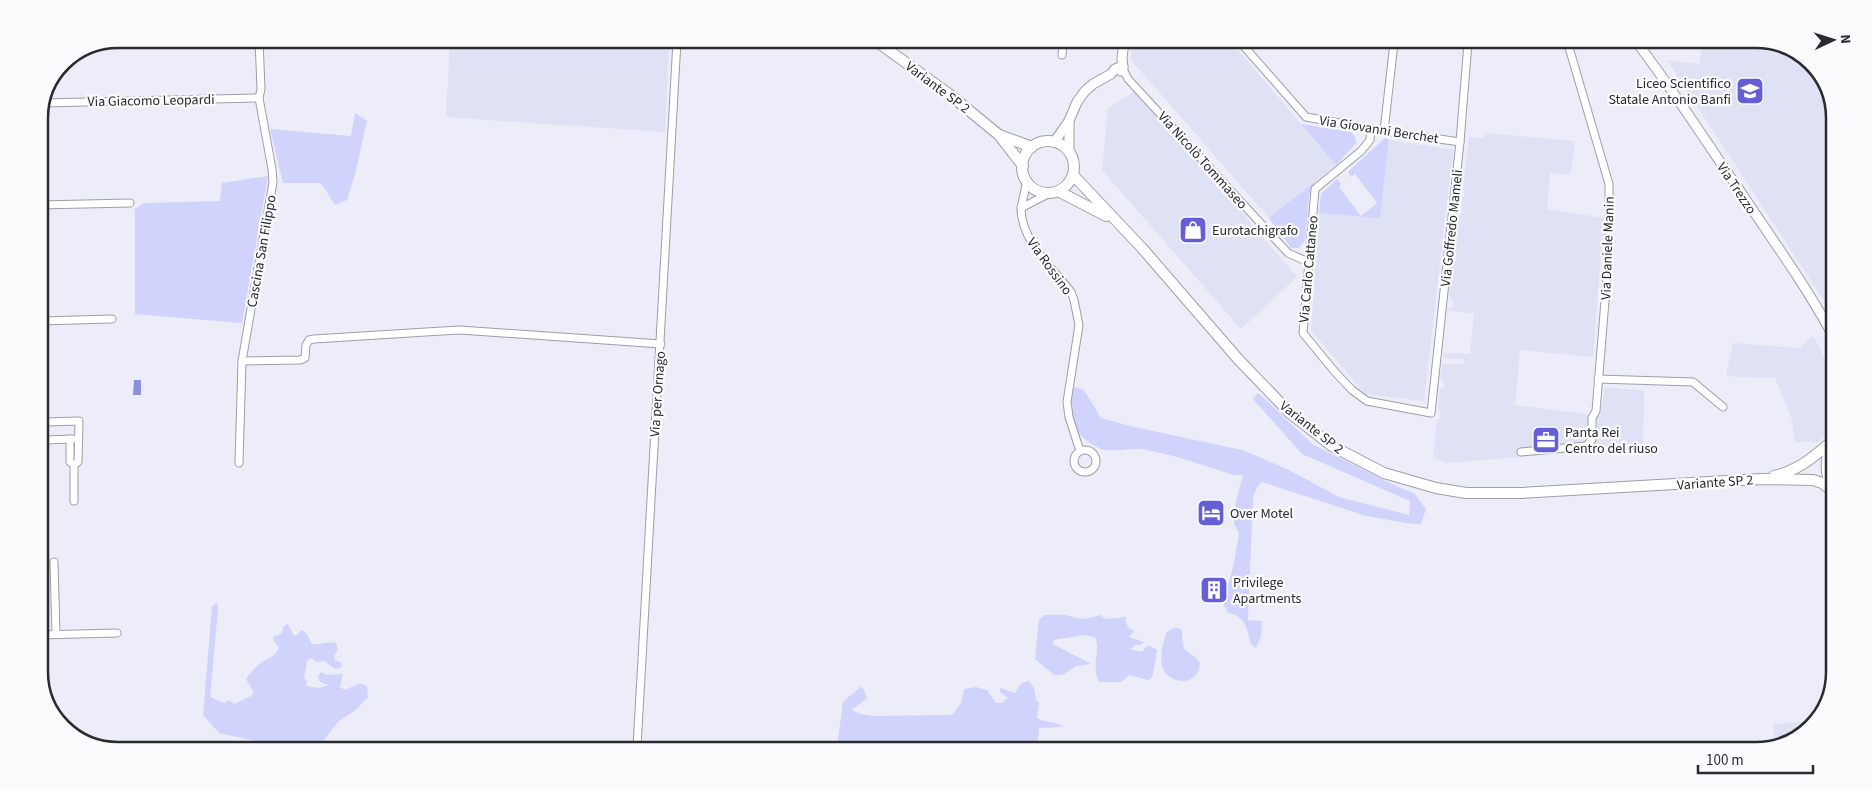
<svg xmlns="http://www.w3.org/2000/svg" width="1873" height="790" viewBox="0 0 1873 790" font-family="'Source Sans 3',sans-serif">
<rect width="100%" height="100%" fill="#ecedf8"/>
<g fill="#dfe1f4">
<path d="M450,40L669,41L665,132L446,117Z"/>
<path d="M1134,42L1232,43L1336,165L1269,218L1132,61L1131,50Z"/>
<path d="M1702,44L1786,45L1818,70L1834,112L1832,313L1667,60L1699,64Z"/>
<path d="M1137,90L1297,277L1241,329L1102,170L1108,108Z"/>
<path d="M1485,133L1575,141L1571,175L1550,173L1547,209L1604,218L1593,357L1520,350L1515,405L1600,416L1605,388L1644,390L1643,447L1446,463L1433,458L1437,420L1440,419L1441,412L1438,411L1440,388H1444V383L1441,380L1442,364H1464V359L1443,358V353L1470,354L1474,313L1447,311L1453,306V300L1449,297L1452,264L1456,261L1457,257L1454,256L1458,219L1462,212V198L1465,196L1463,190L1469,137L1484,138Z"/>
<path d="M1389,140L1453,150L1424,401L1365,394L1311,330L1319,213L1380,217Z"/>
<path d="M1813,335L1832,373L1831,431L1818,442H1795L1792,420L1775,378L1726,376L1733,343L1800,348Z"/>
<path d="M1814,721L1800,738L1775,746L1773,724Z"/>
</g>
<g fill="#d0d3fc">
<path d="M355,113L367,121L355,174L347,200L335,205L321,183H283L270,129L351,136Z"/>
<path d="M1301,124L1351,132L1355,137L1356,143L1336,165Z"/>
<path d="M1385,138L1389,140L1380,218L1319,213L1321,194L1337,179L1341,184L1339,187L1361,216L1377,203L1355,174L1351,177L1348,172Z"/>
<path d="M268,176L242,323L135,314V209L144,203L220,201L222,183Z"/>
<path d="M1313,183L1314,185L1309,195L1305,240L1299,248H1291L1269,218Z"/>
<path d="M1075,387L1084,390L1101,418L1130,426L1242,450L1287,469L1339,497L1409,515L1410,501L1302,454L1253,399L1258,393L1263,397L1312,444L1400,488L1414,493L1426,509L1421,524H1413L1366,516L1262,482L1258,486L1253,497L1248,620L1262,621L1261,636L1256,648L1251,644C1247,629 1246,616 1228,613L1223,603L1234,563L1239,533L1234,524L1236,501L1243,475H1234C1204,466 1173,454 1141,449C1127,447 1112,454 1099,448C1091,444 1080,437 1076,428C1072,417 1068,396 1075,387Z"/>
<path d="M217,602L218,609L210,697L224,703L229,700L234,704L251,696L254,693L246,679C249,675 253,670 257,666C265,658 275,659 279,647L273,640L274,636C280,635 283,634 283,627L288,624L294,636L298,634L301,630L306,633L312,644C322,645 325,641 336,643L338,649L334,656L335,660L342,663L341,668L335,669L324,661L317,662L311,658L307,661L304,679L307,680L306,686L319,688L329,685L320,682L318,677L321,672L327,675L343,674L340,687L345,690L360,683L367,686L368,697L357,709L338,722L319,746H278L219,733L203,715L212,607Z"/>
<path d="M1045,615C1052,615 1060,614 1066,615C1082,620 1084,620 1100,615L1106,619L1126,617C1125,625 1128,627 1134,631L1129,637L1144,642L1141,645H1135L1130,649L1142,652L1148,645L1157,650L1153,675L1149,680L1129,675L1121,682H1099C1091,666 1101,652 1095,637L1085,635L1053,640V644L1091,664L1076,666L1062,675H1054L1035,659L1039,619Z"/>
<path d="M1174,628H1179L1182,631C1182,657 1188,647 1200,663C1198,687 1171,685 1163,669C1159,658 1163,643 1166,633Z"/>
<path d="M1029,681L1034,688L1036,700L1039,703L1037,718C1046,723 1056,721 1064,727L1039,728L1037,749L837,748L843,702L860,687L863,688L867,698L852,710L860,714L873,716L952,715L961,703L964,689L976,687L987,690L996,703H1002L1008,698L1000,692V688L1015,693L1021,683Z"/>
</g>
<path fill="#8c90dc" d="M134,380H141V395H133Z"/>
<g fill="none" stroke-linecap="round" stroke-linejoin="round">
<defs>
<g id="minor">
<path d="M1241,43L1306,117L1384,131L1460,142"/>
<path d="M1062,55L1063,42"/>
<path d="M1123,69L1128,79L1288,253L1308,262"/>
<path d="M43,103L259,98"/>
<path d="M1371,129L1370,140L1361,151L1315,189L1303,333L1335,372L1352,390L1367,401L1431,413L1460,142L1468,43"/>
<path d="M1384,131L1394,43"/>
<path d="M1027,181L1021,208L1050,193"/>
<path d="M39,205L130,203"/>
<path d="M1021,208C1021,241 1052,267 1071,292L1074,300L1079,325L1067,402L1069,417L1080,451"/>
<path d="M39,321L112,319"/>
<path d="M242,361L300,360L305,358L306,345L309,340L314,339L442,331L460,330L661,344"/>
<path d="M1598,379L1693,382L1723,407"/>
<path d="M39,425L45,422L79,421L78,462L74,465L70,462V439"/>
<path d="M39,437L44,440L73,439"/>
<circle cx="1085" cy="461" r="11"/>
<path d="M1521,452L1586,446L1592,440V418L1596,411L1609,252V184L1568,44"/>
<path d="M239,463L242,361L273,182L272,169L259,98L261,89L259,39"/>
<path d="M74,465V501"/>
<path d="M54,562L56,634"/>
<path d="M39,635L117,633"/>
<path d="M637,747L677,41"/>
</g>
<g id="tertiary">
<path d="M1638,44C1674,91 1706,142 1740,191C1771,238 1805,284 1832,334"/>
<path d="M1121,71L1123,69L1122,58L1124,42"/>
<path d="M1055,141L1069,121L1077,102L1085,91L1093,84L1111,74L1115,69L1123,66"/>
<path d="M1069,151V121"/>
</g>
<g id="secondary">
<path d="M876,41L949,94L999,135L1023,166"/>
<path d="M999,135L1032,147"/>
<circle cx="1048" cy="167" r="26"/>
<path d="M1073,175L1142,248L1238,359L1290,413L1332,446L1384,473L1436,488L1466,493H1521L1761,479L1813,480L1822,483L1830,489"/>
<path d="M1058,191L1106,216"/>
<path d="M1774,476C1797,471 1814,457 1831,442"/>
<path d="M1831,484C1824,471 1826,458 1831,445"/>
</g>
</defs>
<use href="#minor" stroke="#9d9ea9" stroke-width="9"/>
<use href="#tertiary" stroke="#9d9ea9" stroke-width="11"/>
<use href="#secondary" stroke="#9d9ea9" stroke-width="12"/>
<use href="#minor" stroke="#fff" stroke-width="7"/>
<use href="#tertiary" stroke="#fff" stroke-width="9"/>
<use href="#secondary" stroke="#fff" stroke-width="10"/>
</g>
<defs>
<symbol id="school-square" viewBox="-11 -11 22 22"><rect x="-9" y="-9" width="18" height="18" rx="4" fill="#645ed7" stroke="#fbfbfd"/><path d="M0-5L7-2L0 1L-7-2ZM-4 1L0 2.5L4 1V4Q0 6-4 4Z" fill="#fff"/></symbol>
<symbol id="shop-square" viewBox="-11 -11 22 22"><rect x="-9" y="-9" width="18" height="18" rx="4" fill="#645ed7" stroke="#fbfbfd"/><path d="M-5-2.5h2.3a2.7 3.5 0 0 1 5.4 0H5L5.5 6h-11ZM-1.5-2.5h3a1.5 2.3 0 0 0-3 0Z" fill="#fff"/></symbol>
<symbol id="office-square" viewBox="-11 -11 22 22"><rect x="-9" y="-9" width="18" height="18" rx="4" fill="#645ed7" stroke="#fbfbfd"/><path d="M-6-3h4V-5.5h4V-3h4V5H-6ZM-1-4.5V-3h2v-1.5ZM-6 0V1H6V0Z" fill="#fff"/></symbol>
<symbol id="hotel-square" viewBox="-11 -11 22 22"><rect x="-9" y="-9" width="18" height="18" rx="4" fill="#645ed7" stroke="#fbfbfd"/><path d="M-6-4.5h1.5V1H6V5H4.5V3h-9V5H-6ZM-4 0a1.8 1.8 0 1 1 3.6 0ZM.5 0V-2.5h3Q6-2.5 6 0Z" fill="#fff"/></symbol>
<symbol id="building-square" viewBox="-11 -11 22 22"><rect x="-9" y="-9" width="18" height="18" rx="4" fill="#645ed7" stroke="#fbfbfd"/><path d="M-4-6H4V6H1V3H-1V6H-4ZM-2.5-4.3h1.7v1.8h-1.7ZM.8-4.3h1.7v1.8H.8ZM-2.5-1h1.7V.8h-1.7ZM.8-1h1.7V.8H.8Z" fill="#fff"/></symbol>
</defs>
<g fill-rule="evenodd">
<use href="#school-square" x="1734" y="75" width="32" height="32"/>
<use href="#shop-square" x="1177" y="214" width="32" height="32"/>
<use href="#office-square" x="1530" y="424" width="32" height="32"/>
<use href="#hotel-square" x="1195" y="497" width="32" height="32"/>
<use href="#building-square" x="1198" y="574" width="32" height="32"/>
</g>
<g text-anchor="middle" stroke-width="4.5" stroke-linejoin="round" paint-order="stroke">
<g font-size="14" fill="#2a2b2f" stroke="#fbfbfd" text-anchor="start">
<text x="1731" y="88" text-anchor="end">Liceo Scientifico<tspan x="1731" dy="16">Statale Antonio Banfi</tspan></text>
<text x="1212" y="235">Eurotachigrafo</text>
<text x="1565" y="437">Panta Rei<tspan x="1565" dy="16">Centro del riuso</tspan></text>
<text x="1230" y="518">Over Motel</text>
<text x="1233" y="587">Privilege<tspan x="1233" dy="16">Apartments</tspan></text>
</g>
<g font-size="14" fill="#2a2b2f" stroke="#fbfbfd">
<text transform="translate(938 87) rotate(37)" y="5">Variante SP 2</text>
<text transform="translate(151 100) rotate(-1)" y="5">Via Giacomo Leopardi</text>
<text transform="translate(1379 129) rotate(9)" y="5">Via Giovanni Berchet</text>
<text transform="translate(1203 160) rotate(48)" y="5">Via Nicolò Tommaseo</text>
<text transform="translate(1737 188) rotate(56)" y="5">Via Trezzo</text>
<text transform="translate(1451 228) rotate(-84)" y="5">Via Goffredo Mameli</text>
<text transform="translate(1607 248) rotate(-88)" y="5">Via Daniele Manin</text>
<text transform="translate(261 251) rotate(-80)" y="5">Cascina San Filippo</text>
<text transform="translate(1050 266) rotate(54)" y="5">Via Rossino</text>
<text transform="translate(1308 269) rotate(-85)" y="5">Via Carlo Cattaneo</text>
<text transform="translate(657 394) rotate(-86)" y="5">Via per Ornago</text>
<text transform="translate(1312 427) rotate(38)" y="5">Variante SP 2</text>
<text transform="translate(1715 482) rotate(-4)" y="5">Variante SP 2</text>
</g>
</g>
<path d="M0 0H1873V790H0ZM118 48H1756A70 70 0 0 1 1826 118V672A70 70 0 0 1 1756 742H118A70 70 0 0 1 48 672V118A70 70 0 0 1 118 48Z" fill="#fbfbfd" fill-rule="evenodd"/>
<path fill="none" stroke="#2a2b2f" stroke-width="2.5" d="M118 48H1756A70 70 0 0 1 1826 118V672A70 70 0 0 1 1756 742H118A70 70 0 0 1 48 672V118A70 70 0 0 1 118 48Z"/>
<g transform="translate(1833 40) rotate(86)" stroke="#fbfbfd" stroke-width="4" paint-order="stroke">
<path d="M0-4L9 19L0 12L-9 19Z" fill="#2a2b2f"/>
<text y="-8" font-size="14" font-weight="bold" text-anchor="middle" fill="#2a2b2f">N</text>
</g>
<path d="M1698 765v8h115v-8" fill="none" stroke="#2a2b2f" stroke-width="2.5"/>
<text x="1706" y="765" font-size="15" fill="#2a2b2f" stroke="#fbfbfd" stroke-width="4" paint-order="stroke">100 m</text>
</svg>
